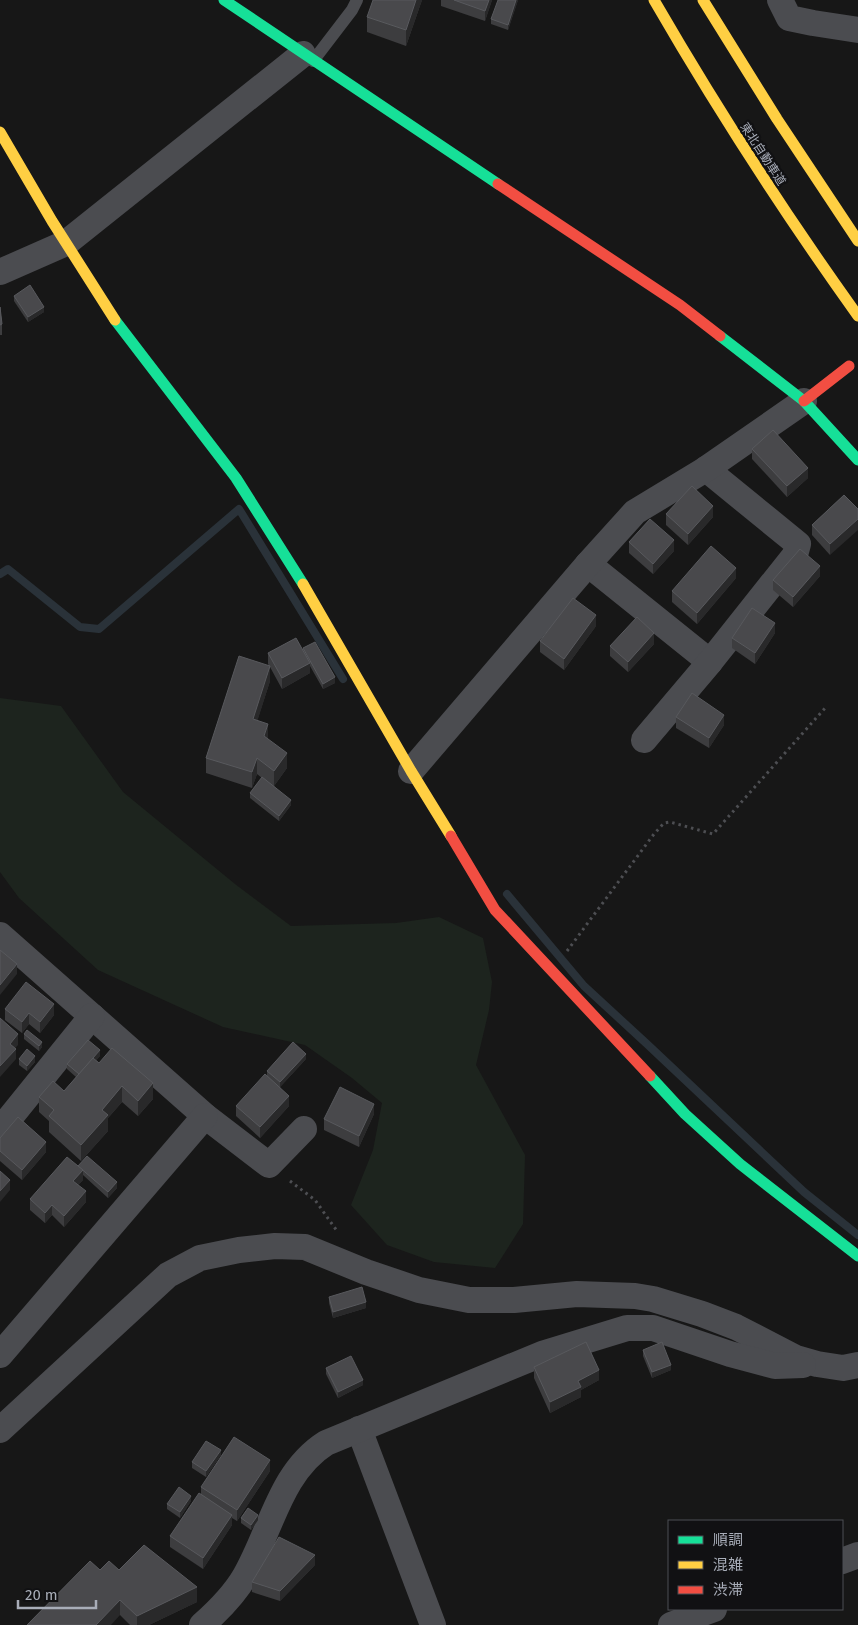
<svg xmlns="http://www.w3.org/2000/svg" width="858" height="1625" viewBox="0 0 858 1625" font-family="'Fira Sans','Noto Sans JP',sans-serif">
<rect width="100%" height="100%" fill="#171717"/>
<path fill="#1d241e" d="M0,698L61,706L123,792L235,884L291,926L396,923L439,917L483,938L492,982L489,1010L476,1065L525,1155L523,1224L495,1268L434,1262L387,1245L351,1205L373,1150L382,1103L352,1078L305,1045L223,1027L98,970L19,898L0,872Z"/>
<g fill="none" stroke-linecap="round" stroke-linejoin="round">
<g stroke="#2a3239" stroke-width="8">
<path d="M0,574L8,569L80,627L99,629L239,509L343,679"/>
<path d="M507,894L584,986L647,1044L804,1192L858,1235"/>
</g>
<g stroke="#4d4e52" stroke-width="3" stroke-dasharray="2.5 4" stroke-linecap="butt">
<path d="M567,951L654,834L664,823L670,822L713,834L826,707"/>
<path d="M290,1181L315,1200L337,1231"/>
</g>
<path stroke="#4b4c50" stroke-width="12" d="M313,61L352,10L357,0"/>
<g stroke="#4b4c50" stroke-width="26">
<path d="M780,0L789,18L813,23L858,30"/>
<path d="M0,272L66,243L303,54"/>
<path d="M588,564L710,662"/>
<path d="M644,740L710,662L795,555L798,544L706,469"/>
<path d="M411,771L588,564L635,512L706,469L804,401"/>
<path d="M0,935L205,1116L269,1165L304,1129"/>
<path d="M0,1130L92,1016"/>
<path d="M0,1355L205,1116"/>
<path d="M359,1429L433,1625"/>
<path d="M0,1430L168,1275L200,1258L239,1250L275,1246L305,1247L366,1272L419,1290L469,1300H514L577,1294L635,1296L653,1299L702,1314L736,1327L796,1358L817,1364L843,1368L858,1365"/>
<path d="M842,1561L858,1555"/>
<path d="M202,1625C219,1610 234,1595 245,1576C271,1531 280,1472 326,1443L542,1354L627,1328H653L730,1354L775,1366L803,1365"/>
<path d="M671,1625L714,1609"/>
</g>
<g stroke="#16e098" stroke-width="11">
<path d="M224,0L498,184"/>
<path d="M115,320L236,478L303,584"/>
<path d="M720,336L804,401L858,460"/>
<path d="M650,1076L685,1114L740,1164L858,1256"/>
</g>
<g stroke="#ffcf43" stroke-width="11">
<path d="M654,0C717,109 785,214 858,316"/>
<path d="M703,0L777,119L858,241"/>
<path d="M0,132L52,221L115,320"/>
<path d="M303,584L411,771L451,836"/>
</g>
<g stroke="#f24e42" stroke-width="11">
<path d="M498,184L680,305L720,336"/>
<path d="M804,401L849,366"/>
<path d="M451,836L495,910L650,1076"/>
</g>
</g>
<g fill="#3d3d3f">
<path d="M422,0L406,46L367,32V17Z"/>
<path d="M441,0H492L485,21L441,6Z"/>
<path d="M518,0L508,30L491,24V19Z"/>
<path d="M14,296L44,312L28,322L14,301Z"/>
<path d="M0,307L2,324V335H0Z"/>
<path d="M752,449L808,478L787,497L752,459Z"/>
<path d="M844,495L830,555L812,535V525Z"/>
<path d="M666,514L713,517L688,545L666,525Z"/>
<path d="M629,542L674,551L653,574L629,553Z"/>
<path d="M820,576L793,607L773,590V580Z"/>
<path d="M736,578L697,624L672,602V591Z"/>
<path d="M596,626L564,670L540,652V641Z"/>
<path d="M775,633L755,664L732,648V638Z"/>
<path d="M654,644L628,672L610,656V646Z"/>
<path d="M303,648L335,683L323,689L310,666V673L282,689L270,667V681L257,721L268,739L287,768L274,786L291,805L279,821L250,798V793L262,778L257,774L252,788L206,773V758L269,666L268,664V653L303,650Z"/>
<path d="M676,717L724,725L709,748L676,728Z"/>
<path d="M5,1009L54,1015L40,1033L29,1024L22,1033L5,1020Z"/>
<path d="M24,1034L42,1047L39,1051L24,1039Z"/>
<path d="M100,1056L96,1060L99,1063L153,1099L138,1116L122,1102L108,1118V1131L81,1161L49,1132V1121L39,1112V1097L64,1091L76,1077L67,1069V1064Z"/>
<path d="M19,1059L35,1062L27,1071L19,1065Z"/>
<path d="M306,1059L280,1087L289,1106L260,1138L236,1116V1106L267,1076V1071Z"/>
<path d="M374,1114L359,1147L324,1130V1119Z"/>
<path d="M0,1138L46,1152L22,1180L0,1161Z"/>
<path d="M78,1166L117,1188L108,1198L83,1175V1180L78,1185L86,1202L64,1227L52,1215L45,1223L30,1210V1199Z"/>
<path d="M329,1297L366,1308L333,1318L329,1303Z"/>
<path d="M643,1350L671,1370L652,1378L643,1356Z"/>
<path d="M534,1367L599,1380L581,1390V1397L550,1413L534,1378Z"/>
<path d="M326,1368L363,1385L338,1398L326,1374Z"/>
<path d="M221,1455L206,1477L192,1468V1462Z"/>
<path d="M270,1471L237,1521L232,1518V1525L203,1569L170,1547V1536L201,1494V1487Z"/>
<path d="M191,1501L180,1518L167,1509V1504Z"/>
<path d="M241,1518L258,1520L251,1530L241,1523Z"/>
<path d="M315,1565L280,1601L252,1592V1582Z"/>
<path d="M100,1570H119L197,1602L149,1625H130L120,1615Z"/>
</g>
<g fill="#29292a">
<path d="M416,0H422L406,46V30Z"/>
<path d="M489,0H492L485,21V11Z"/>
<path d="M516,0H518L508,30V25Z"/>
<path d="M44,307V312L28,322V317Z"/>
<path d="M808,468V478L787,497V486Z"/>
<path d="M713,506V517L688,545V534Z"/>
<path d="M858,519V530L830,555V544Z"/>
<path d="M674,540V551L653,574V564Z"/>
<path d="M820,566V576L793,607V597Z"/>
<path d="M736,568V578L697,624V613Z"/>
<path d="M596,615V626L564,670V659Z"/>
<path d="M775,623V633L755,664V653Z"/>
<path d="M654,633V644L628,672V662Z"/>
<path d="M310,663V673L282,689V678Z"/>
<path d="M270,666V681L253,735V719Z"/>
<path d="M335,677V683L323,689V684Z"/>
<path d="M724,715V725L709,748V738Z"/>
<path d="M268,724V739L264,736Z"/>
<path d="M287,753V768L274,786V771Z"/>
<path d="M257,758V774L252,788V772Z"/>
<path d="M291,800V805L279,821V816Z"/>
<path d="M17,964V974L0,995V985Z"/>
<path d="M54,1004V1015L40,1033V1022Z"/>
<path d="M29,1013V1024L22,1033V1022Z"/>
<path d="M18,1034V1045L10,1054V1044Z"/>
<path d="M42,1042V1047L39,1051V1046Z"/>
<path d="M16,1049V1059L0,1077V1066Z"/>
<path d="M100,1050V1056L80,1080V1074Z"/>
<path d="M306,1054V1059L280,1087V1082Z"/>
<path d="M35,1056V1062L27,1071V1066Z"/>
<path d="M153,1083V1099L138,1116V1101Z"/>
<path d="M122,1086V1102L108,1118V1131L81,1161V1145L102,1110Z"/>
<path d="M289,1096V1106L260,1138V1127Z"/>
<path d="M374,1104V1114L359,1147V1136Z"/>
<path d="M46,1142V1152L22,1180V1170Z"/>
<path d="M83,1170V1180L73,1191V1181Z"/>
<path d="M10,1180V1190L0,1202V1191Z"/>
<path d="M117,1182V1188L108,1198V1192Z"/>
<path d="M86,1191V1202L64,1227V1216Z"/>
<path d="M52,1205V1215L45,1223V1213Z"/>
<path d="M366,1302V1308L333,1318V1312Z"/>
<path d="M671,1365V1370L652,1378V1372Z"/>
<path d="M599,1370V1380L581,1390V1397L550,1413V1402L578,1381Z"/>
<path d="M363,1380V1385L338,1398V1392Z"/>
<path d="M221,1450V1455L206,1477V1471Z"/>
<path d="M270,1460V1471L237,1521V1510Z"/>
<path d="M191,1496V1501L180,1518V1512Z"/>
<path d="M232,1515V1525L203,1569V1558Z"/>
<path d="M258,1515V1520L251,1530V1525Z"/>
<path d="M315,1555V1565L280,1601V1591Z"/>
<path d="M197,1587V1602L149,1625H137V1616Z"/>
<path d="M120,1600V1615L111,1625H96Z"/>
</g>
<g fill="#49494c" stroke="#58595d">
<path d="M373,0H416L406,30L367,17Z"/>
<path d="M454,0H489L485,11Z"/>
<path d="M498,0H516L508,25L491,19Z"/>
<path d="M30,285L44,307L28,317L14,296Z"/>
<path d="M0,307L2,324L0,325Z"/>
<path d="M773,430L808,468L787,486L752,449Z"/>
<path d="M692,486L713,506L688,534L666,514Z"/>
<path d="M844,495L858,509V519L830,544L812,525Z"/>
<path d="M650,519L674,540L653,564L629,542Z"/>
<path d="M711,546L736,568L697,613L672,591Z"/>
<path d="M800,549L820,566L793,597L773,580Z"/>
<path d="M573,598L596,615L564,659L540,641Z"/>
<path d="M752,608L775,623L755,653L732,638Z"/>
<path d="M637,617L654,633L628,662L610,646Z"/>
<path d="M296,638L310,663L282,678L268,653Z"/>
<path d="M315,642L335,677L323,684L303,648Z"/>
<path d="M239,656L270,666L253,719L268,724L264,736L287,753L274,771L257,758L252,772L206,758Z"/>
<path d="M692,693L724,715L709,738L676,717Z"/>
<path d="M262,777L291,800L279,816L250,793Z"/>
<path d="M0,950L17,964L0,985Z"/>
<path d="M26,982L54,1004L40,1022L29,1013L22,1022L5,1009Z"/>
<path d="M0,1018L18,1034L10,1044L16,1049L0,1066Z"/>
<path d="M27,1030L42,1042L39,1046L24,1034Z"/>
<path d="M88,1040L100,1050L79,1074L67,1064Z"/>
<path d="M293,1042L306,1054L280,1082L267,1071Z"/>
<path d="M112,1048L153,1083L138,1101L122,1086L102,1110L108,1115L81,1145L49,1116L54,1110L39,1097L53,1081L64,1091L93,1058L99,1063Z"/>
<path d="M27,1049L35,1056L27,1066L19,1059Z"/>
<path d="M265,1074L289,1096L260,1127L236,1106Z"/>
<path d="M340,1087L374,1104L359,1136L324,1119Z"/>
<path d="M18,1117L46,1142L22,1170L0,1151V1138Z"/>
<path d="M87,1156L117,1182L108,1192L78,1166Z"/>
<path d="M67,1157L83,1170L73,1181L86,1191L64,1216L52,1205L45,1213L30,1199Z"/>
<path d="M0,1171L10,1180L0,1191Z"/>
<path d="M362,1287L366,1302L333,1312L329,1297Z"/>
<path d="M586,1342L599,1370L578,1381L581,1387L550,1402L534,1367Z"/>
<path d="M662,1342L671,1365L652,1372L643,1350Z"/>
<path d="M351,1356L363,1380L338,1392L326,1368Z"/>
<path d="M234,1437L270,1460L237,1510L201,1487Z"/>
<path d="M206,1441L221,1450L206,1471L192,1462Z"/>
<path d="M179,1487L191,1496L180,1512L167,1504Z"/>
<path d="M199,1493L232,1515L203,1558L170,1536Z"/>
<path d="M248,1508L258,1515L251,1525L241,1518Z"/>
<path d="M279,1537L315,1555L280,1591L252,1582Z"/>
<path d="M144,1545L197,1587L137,1616L120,1600L96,1625H27L90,1561L100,1570L109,1561L119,1570Z"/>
</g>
<g text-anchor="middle" stroke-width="4.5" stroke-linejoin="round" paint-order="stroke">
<g font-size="12" fill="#a8adb8" stroke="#111113">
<text transform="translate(763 154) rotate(57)" y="4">東北自動車道</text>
</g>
</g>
<rect x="668" y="1520" width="175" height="90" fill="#111113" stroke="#4d4f55"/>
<rect x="678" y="1536" width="25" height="8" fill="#16e098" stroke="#4d4f55"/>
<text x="713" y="1545" font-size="15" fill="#a8adb8">順調</text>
<rect x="678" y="1561" width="25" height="8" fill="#ffcf43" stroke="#4d4f55"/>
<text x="713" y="1570" font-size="15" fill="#a8adb8">混雑</text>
<rect x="678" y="1586" width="25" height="8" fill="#f24e42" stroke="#4d4f55"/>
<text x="713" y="1595" font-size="15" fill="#a8adb8">渋滞</text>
<path d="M18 1600v8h78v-8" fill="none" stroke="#a8adb8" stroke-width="2.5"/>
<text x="25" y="1600" font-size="15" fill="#a8adb8" stroke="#111113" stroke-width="4" paint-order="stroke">20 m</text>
</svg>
